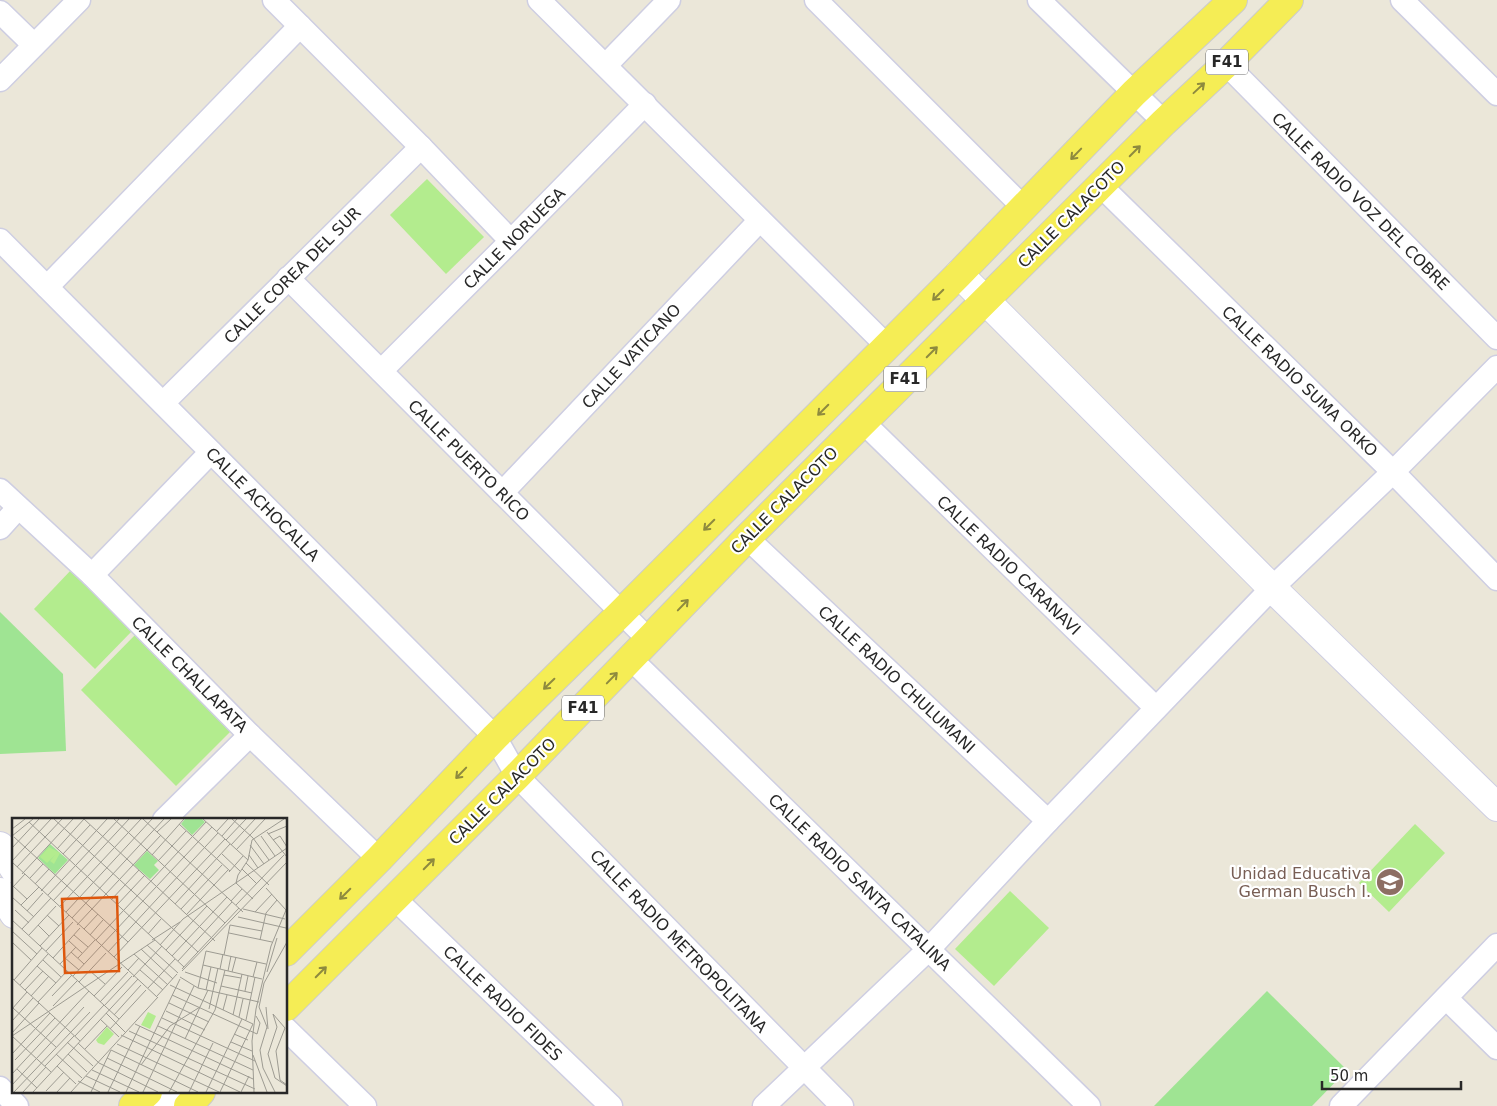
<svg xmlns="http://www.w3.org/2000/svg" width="1497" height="1106" viewBox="0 0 1497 1106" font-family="'DejaVu Sans',sans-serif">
<rect width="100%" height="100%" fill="#ebe7d9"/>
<g fill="#9fe493">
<path d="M0,612L63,674L66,751L0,754Z"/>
<path d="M1267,991L1347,1070L1312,1106H1154Z"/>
</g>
<g fill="#b3ec8e">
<path d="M427,179L484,237L446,274L390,215Z"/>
<path d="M72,569L133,630L95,669L34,609Z"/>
<path d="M136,634L232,730L176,786L81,690Z"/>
<path d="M1415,824L1445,853L1389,912L1359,883Z"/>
<path d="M1010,891L1049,928L994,986L955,949Z"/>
</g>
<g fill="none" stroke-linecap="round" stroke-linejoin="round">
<defs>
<g id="minor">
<path d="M274,0L421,147L511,241"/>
<path d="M539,0L887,346"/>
<path d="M816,0L1024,208"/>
<path d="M1039,0L1164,122"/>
<path d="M1402,0L1497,94"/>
<path d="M0,12L34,45"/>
<path d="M1226,64L1497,338"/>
<path d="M606,65L669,0"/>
<path d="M0,80L79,0"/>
<path d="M1100,185L1393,472L1497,579"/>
<path d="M0,240L495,737L517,776L842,1106"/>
<path d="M288,278L649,640"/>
<path d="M47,287L300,26"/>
<path d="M381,371L511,241L645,104"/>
<path d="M163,403L421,147"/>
<path d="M863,422L1156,708"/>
<path d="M0,490L92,575L250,735L379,859"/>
<path d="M502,493L760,220"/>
<path d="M0,528L18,508"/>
<path d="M747,538L1048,821"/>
<path d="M92,575L211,452"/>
<path d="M631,659L1089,1106"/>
<path d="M164,820L250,735"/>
<path d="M395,899L611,1106"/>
<path d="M1446,998L1497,1048"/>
<path d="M286,1029L365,1106"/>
<path d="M0,1088L17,1106"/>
<path d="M764,1106L929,949L1048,821L1272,588L1393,472L1497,367"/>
<path d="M1341,1106L1497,945"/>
</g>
<g id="tertiary">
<path d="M959,274L1272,588L1497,807"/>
<path d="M0,846L14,869"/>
<path d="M0,892L14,914"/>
<path d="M158,1092L174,1106"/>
</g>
<g id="primary">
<path d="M286,952L379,859L495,737L621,613L959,274L1134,93L1233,0"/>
<path d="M286,1007L517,776L747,538L1164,122L1226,64L1289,0"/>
<path d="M133,1106L148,1092"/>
<path d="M188,1106L201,1092"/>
</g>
</defs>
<use href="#minor" stroke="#cecee2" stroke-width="25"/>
<use href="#tertiary" stroke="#cecee2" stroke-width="30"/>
<use href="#primary" stroke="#cbcbcb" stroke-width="30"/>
<use href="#minor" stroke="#fff" stroke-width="22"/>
<use href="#tertiary" stroke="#fff" stroke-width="28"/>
<use href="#primary" stroke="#f5ed55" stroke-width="28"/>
</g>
<defs><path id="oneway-shaft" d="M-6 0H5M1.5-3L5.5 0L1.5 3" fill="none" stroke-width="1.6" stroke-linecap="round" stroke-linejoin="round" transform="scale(1.25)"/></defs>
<g stroke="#8e8a3e">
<use href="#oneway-shaft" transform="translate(1199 88) rotate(-43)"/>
<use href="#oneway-shaft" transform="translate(1135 151) rotate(-45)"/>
<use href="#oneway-shaft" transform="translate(1076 154) rotate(134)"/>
<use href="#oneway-shaft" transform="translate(938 295) rotate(135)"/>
<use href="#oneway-shaft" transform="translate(932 352) rotate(-45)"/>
<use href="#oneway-shaft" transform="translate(823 410) rotate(135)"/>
<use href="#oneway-shaft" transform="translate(709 525) rotate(135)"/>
<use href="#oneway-shaft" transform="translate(683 605) rotate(-46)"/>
<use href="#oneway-shaft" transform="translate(612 678) rotate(-46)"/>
<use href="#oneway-shaft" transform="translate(549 684) rotate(136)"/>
<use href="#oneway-shaft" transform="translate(461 773) rotate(134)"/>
<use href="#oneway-shaft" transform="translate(429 864) rotate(-45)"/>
<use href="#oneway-shaft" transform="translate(345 894) rotate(135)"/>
<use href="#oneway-shaft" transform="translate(321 972) rotate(-45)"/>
</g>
<defs>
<symbol id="school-disc" viewBox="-11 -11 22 22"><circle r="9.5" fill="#8d6e63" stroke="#fff"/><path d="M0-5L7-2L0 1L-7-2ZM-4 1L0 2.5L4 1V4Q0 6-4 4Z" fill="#fff"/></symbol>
</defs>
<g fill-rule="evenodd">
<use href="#school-disc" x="1374" y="866" width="32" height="32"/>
</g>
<g text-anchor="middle" stroke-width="4.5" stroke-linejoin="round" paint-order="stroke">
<g fill="#fff" stroke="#686868" stroke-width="1">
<rect x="1206" y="49.5" width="42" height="25" rx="4"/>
<rect x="884" y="366.5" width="42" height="25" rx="4"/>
<rect x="562" y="695.5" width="42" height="25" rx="4"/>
</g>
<g font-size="15" font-weight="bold" fill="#282828">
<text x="1227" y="67">F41</text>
<text x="905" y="384">F41</text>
<text x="583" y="713">F41</text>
</g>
<g font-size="16" fill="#282828" stroke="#fff">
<text transform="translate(1361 201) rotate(45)" y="6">CALLE RADIO VOZ DEL COBRE</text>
<text transform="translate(1071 214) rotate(-45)" y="6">CALLE CALACOTO</text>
<text transform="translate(514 238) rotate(-45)" y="6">CALLE NORUEGA</text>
<text transform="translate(292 275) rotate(-45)" y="6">CALLE COREA DEL SUR</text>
<text transform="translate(631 356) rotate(-47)" y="6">CALLE VATICANO</text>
<text transform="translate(1300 381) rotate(44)" y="6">CALLE RADIO SUMA ORKO</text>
<text transform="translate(469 460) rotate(45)" y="6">CALLE PUERTO RICO</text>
<text transform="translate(784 500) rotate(-45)" y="6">CALLE CALACOTO</text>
<text transform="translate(263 504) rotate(45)" y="6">CALLE ACHOCALLA</text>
<text transform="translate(1009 565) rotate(44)" y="6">CALLE RADIO CARANAVI</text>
<text transform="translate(190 674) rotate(45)" y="6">CALLE CHALLAPATA</text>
<text transform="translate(897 679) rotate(43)" y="6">CALLE RADIO CHULUMANI</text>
<text transform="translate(502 791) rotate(-45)" y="6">CALLE CALACOTO</text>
<text transform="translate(860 882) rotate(44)" y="6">CALLE RADIO SANTA CATALINA</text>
<text transform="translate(679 941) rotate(46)" y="6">CALLE RADIO METROPOLITANA</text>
<text transform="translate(503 1003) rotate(44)" y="6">CALLE RADIO FIDES</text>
</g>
<g font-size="16" fill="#785e54" stroke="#fff" text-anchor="end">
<text x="1371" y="879">Unidad Educativa<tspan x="1371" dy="18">German Busch I.</tspan></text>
</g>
</g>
<g transform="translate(12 818)">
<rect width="275" height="275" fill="#ebe7d9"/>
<path d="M173,1H190L193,4L180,17L169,6ZM38,26L56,42L43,56L26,40ZM135,33L146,43L142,47L147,52L138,61L122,47Z" fill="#9fe493"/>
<path d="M37,29L48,35L42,46L38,43L43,37L35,45L28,39ZM136,194L144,198L138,211L129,207ZM95,209L102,216L92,227L86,225L84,222Z" fill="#b3ec8e"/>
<path fill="none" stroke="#9d9b92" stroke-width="1" d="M42,1L186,134M72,1L203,123M102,1L213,105M131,1L231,94M191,1L236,42M220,1L241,20L257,42M17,4L172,149M167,6L218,53M0,11L13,1M205,13L216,1M145,14L159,1M255,14L275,39M256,16L275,8M0,18L21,1M210,18L225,1M249,18L263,38M2,19L116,124M214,22L234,1M261,22L268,18L275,29M219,27L243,1M238,27L252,46M0,30L27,1M45,31L72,1M224,32L253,1M51,36L78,7M210,36L228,53M140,37L172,1M237,37L246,50M0,43L39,1M146,43L174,13M0,44L145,179M234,45L257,67M5,49L50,1M230,51L245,66M217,54L231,38M10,56L61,1M18,60L31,46M23,66L37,51M1,68L15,81M1,69L13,56M29,73L95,1M36,77L107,1M0,79L22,99M241,81L224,65L226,57L236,42L240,22L272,1M99,82L127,52M41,83L117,1M219,83L230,71M163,86L218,26M9,87L27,69M105,87L133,57M224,87L272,37M48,88L129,1M169,91L210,47M231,91L273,101M3,92L17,105M15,93L31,75M54,94L140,1M243,94L260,76M175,96L216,52M35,97L47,108M226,99L274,110M60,100L152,1M0,102L107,201M26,107L37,118M65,107L149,17M10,111L39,80M72,111L86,96M0,113L25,136M217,115L260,124M136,116L149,101M17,117L44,88M62,117L76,129M78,117L91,102M84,122L194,4M140,122L168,104M248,122L254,95L265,82M57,123L70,135M0,124L19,142M135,127L166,155M148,127L171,101L275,30M28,128L57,97M129,131L161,161M154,132L195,88M34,133L61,104M59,134L72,146M96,134L206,15M122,136L156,167M212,137L218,107L250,113M160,138L215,79M102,139L213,21M41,140L68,110M53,140L67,152M66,140L83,122M31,142L49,159M166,143L220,84M48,146L64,129M191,147L250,161M25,148L44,165M170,151L227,90M208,151L211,136M116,152L127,140M128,152L151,172M78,153L93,166M170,153L275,44M216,153L219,138M173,154L205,165M220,154L224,139M255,154L265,120M212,157L229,160M61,158L200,9M121,159L150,128M168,159L186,170L247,184M241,159L245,144M0,160L68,223M2,162L30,130M67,164L94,135M8,167L36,136M158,167L241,206M209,168L240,175M136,170L163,141M186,170L194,133L254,146M13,172L31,153M194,172L199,149M233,173L236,158M160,177L245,216L248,205L244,198M19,178L37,158M40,178L60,157M82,178L110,149M145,178L165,156M26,184L55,153M88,184L116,154M157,185L197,204M41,188L65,163M92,188L120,158M254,189L256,211M1,190L44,229M0,191L15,174M197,191L206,150M211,192L215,177M154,193L193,212M94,195L113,214M102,197L129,167M221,197L230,156M227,199L231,181M150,200L243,243M88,201L107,219M234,202L243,159M0,203L21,180M123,206L241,261M146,208L241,252M98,211L134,172M117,213L243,271M0,215L27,185M222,216L236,222M109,217L228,274M0,218L143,122M0,218L39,254M63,218L92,187M173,221L196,172M55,224L81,248M219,224L240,233M66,225L87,245L146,274M105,226L207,274M73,231L95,208M0,236L38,195M44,236L70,260M56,236L75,254M241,237L255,274M95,240L165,274M3,242L43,200M129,247L158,208L188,189M33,248L62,218M45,248L64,266M5,251L25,270M80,252L127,274M0,256L77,173M74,258L108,274M66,263L88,274M0,267L72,189M275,267L268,262L264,233L273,210L261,196L265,209L256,236L263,260L275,268M34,273L52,254M2,274L78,194M11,274L34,249M21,274L126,161M45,274L58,260M59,274L146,179M79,274L99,232L186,274M96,274L128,208M114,274L168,161M131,274L182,168M157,274L203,192L213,152M177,274L201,225M194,274L230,201M208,274L241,206M229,274L237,258M242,274L240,223L244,191L259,128L274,92L254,70M263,274L251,250L248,232L255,209L247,189L252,165L275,124"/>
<path fill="#de570d" fill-opacity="0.15" stroke="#de570d" stroke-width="2.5" d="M105,79L107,153L53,155L50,81Z"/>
<rect width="275" height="275" fill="none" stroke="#282828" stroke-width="2.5"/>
</g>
<path d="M1322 1081v8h139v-8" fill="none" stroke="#282828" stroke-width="2.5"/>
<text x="1330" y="1081" font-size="15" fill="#282828" stroke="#ffffff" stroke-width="4" paint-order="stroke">50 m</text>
</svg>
